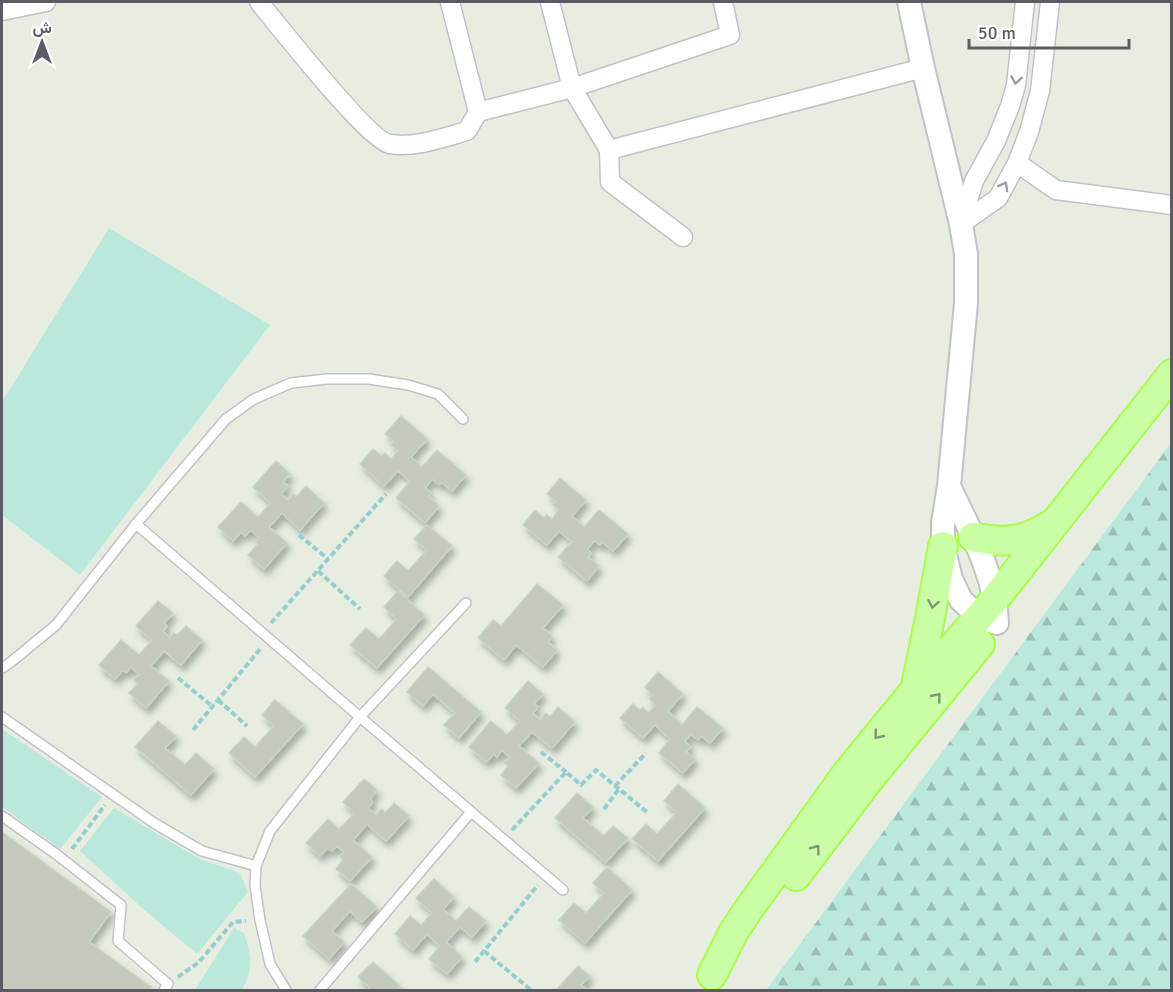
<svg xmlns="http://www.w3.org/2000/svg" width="1173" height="992" viewBox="0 0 1173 992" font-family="Signika,Vazirmatn,sans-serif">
<defs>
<pattern id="forest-firs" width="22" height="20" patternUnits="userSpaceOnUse" patternTransform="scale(1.5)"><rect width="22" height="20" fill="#bbe8dd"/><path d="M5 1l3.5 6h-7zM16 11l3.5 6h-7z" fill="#9bbfb7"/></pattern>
<filter id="shadow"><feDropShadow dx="3.5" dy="6" stdDeviation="3" flood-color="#0004"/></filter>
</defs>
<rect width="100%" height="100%" fill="#e7eee1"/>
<g fill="#bbe8dd">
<path d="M109,228L270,325L80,575L2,515V402Z"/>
<path d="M2,729L102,797L60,849L2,807Z"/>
<path d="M114,808L200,859L240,873L248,892L197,954L141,907L80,851Z"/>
<path d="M234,928L244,933C252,956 253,969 242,990H195Z"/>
</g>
<path fill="url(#forest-firs)" d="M1171,443V990H766Z"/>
<g fill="#c4c9be" stroke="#cad3bf" stroke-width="1.5" filter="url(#shadow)">
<path d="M401,416L427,439L411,457L422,467L437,450L466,475L452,491L441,482L439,485L432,479L425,488L431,493L428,496L439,506L425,523L396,498L410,481L398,471L384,486L360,464L373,449L382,456L385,453L391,459L398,451L391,445L394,441L385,434Z"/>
<path d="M276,461L290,474L283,482L288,486L281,494L288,500L294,494L296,497L306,486L324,503L300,530L282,513L269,527L287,543L264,569L248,555L258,544L255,542L259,538L251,530L245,536L241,532L233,541L218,527L241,502L258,517L271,503L253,487Z"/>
<path d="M560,478L586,500L572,516L584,527L599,510L628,534L613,551L602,542L600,545L594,541L587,549L591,553L588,557L599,566L587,581L558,557L572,542L559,531L547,545L523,525L535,510L544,518L547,515L552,519L559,510L553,505L556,502L547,494Z"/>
<path d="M427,525L452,546L408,597L384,576L397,561L408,571L427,550L414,539Z"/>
<path d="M537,584L563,605L543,628L552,636L548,642L557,650L543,667L516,645L504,660L478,638L493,620L501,626Z"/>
<path d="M398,591L424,615L377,668L350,645L366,628L379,639L397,619L384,607Z"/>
<path d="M158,601L173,613L164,623L167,626L163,631L170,638L174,633L177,635L186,626L202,640L181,665L164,651L151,666L169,681L146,708L129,693L137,684L134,680L139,674L131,667L126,673L123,670L115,679L99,665L121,640L139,655L152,640L136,626Z"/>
<path d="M428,667L481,712L459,738L444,725L455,713L433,694L423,706L407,692Z"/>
<path d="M658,672L683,694L668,711L682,725L697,707L723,728L710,743L701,736L698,740L691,734L685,741L691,747L686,752L695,759L683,773L659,753L670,739L655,725L643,738L620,718L633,704L640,710L643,707L648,713L656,705L649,699L653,695L645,687Z"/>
<path d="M528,681L543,694L534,704L538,707L533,713L540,720L546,713L550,717L558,707L575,722L552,748L532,732L519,746L539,763L516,788L501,775L508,766L505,763L510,757L502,750L497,757L494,754L486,762L469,747L491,721L507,735L520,721L505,708Z"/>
<path d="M275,700L303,724L255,777L229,753L244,737L255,747L274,726L262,715Z"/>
<path d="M158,721L176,736L165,748L185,765L196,753L214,769L191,795L135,747Z"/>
<path d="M364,779L377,790L370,799L373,802L368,808L376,815L382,809L385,813L394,803L409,816L386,841L367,824L353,840L372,857L350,881L336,869L343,860L340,857L344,852L337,846L332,851L328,848L320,856L306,843L328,819L339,829L355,813L343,802Z"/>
<path d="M678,784L705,808L658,861L632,839L646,824L657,834L677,812L664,801Z"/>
<path d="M577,793L593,807L583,818L604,836L613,826L628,838L606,862L555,818Z"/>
<path d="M2,832L111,912L89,942L151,987L149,990H2Z"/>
<path d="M607,867L632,890L585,943L559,920L574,903L586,913L604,893L593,883Z"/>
<path d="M434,879L454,897L443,909L456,921L469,907L486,921L472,937L460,927L446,942L462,957L447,974L429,959L440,946L427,934L413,950L395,934L410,916L421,925L432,913L416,898Z"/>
<path d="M351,884L377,907L362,922L350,911L332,931L344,942L329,959L303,936Z"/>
<path d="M373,962L400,986L396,990H368L370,988L358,977Z"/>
<path d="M578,966L590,976L581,985L586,989L585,990H559L557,989Z"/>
</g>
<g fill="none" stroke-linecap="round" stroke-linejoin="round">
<defs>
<g id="service">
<path d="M136,524L226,419L254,399L291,383L327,379H369L408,385L438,394L463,419"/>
<path d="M2,668L11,662L56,625L136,524L360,717L466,603"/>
<path d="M2,717L154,823L202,851L256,866L255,886L260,920L270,964L286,990"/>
<path d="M2,816L56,854L121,905L118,941L168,984L164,990"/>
<path d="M256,866L270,831L360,717L563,890"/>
<path d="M320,990L471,812"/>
</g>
<g id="minor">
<path d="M259,2C277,24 369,141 390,144C415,148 442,138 467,131L478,112"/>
<path d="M450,2L478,112L572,88L730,35L723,2"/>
<path d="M550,2L572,88L609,150L923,68"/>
<path d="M2,11L46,2"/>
<path d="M609,150L610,182L683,237"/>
<path d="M1017,163L1056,190L1172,205"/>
<path d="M961,224L998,198L1017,163L1029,132L1040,91L1050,2"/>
<path d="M961,224L974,181L996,141L1010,106L1016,85L1025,2"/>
</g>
<path id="tertiary" d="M909,2L923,68L961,224L966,254V303L949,486L943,523V546L951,579L961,600L979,617L997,623C996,575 969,529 949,486"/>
<g id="primary">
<path d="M973,537C1003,544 1025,542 1052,524"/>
<path d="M916,686L930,618L943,546"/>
<path d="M796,876L867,782L980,644"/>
<path d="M712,975L733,933L746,913L847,773L915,690L995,599L1172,374"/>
</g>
</defs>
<use href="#service" stroke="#c3c0c9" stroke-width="12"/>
<use href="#minor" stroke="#c3c0c9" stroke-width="21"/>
<use href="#tertiary" stroke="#c3c0c9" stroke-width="26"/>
<use href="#primary" stroke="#a8fc4c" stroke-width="32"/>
<g stroke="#97cdcf" stroke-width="4" stroke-dasharray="6 3" stroke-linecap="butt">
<path d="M299,535L328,559"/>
<path d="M318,571L360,609"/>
<path d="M271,623L386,494"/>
<path d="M178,678L213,707"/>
<path d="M218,700L247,726"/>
<path d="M193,730L261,648"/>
<path d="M541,752L566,772"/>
<path d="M615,786L646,753"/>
<path d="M604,809L619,789"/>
<path d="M512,830L566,772L581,785L596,770L648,813"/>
<path d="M72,849L105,805"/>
<path d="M484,951L531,990"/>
<path d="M475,962L538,885"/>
<path d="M178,977L199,962L233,922L246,921"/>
</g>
<use href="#service" stroke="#fff" stroke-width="9"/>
<use href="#minor" stroke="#fff" stroke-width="18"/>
<use href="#tertiary" stroke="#fff" stroke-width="22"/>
<use href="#primary" stroke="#caffa5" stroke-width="28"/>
</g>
<defs><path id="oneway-chevron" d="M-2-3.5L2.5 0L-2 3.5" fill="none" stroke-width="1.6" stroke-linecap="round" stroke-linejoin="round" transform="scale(1.5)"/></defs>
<g stroke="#9e9ca1">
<use href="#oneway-chevron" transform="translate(1016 80) rotate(99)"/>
<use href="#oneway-chevron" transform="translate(1004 186) rotate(-61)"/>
</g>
<g stroke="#83947a">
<use href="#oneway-chevron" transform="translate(933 604) rotate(100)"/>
<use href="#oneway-chevron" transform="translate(937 697) rotate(-51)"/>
<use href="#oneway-chevron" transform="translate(878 735) rotate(129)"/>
<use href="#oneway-chevron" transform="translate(816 849) rotate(-53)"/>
</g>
<rect width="1173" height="992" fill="none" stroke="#5d5a63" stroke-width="6"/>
<g transform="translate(42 42)" stroke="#ffffff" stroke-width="4.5" paint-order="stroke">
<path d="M0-4.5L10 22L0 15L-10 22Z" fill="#5d5a63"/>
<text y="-9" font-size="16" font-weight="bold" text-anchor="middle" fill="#5d5a63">ش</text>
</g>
<path d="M969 39v9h160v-9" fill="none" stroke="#5d5a63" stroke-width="3"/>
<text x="978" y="39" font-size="18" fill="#5d5a63" stroke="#ffffff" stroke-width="4.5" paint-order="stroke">50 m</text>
</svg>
